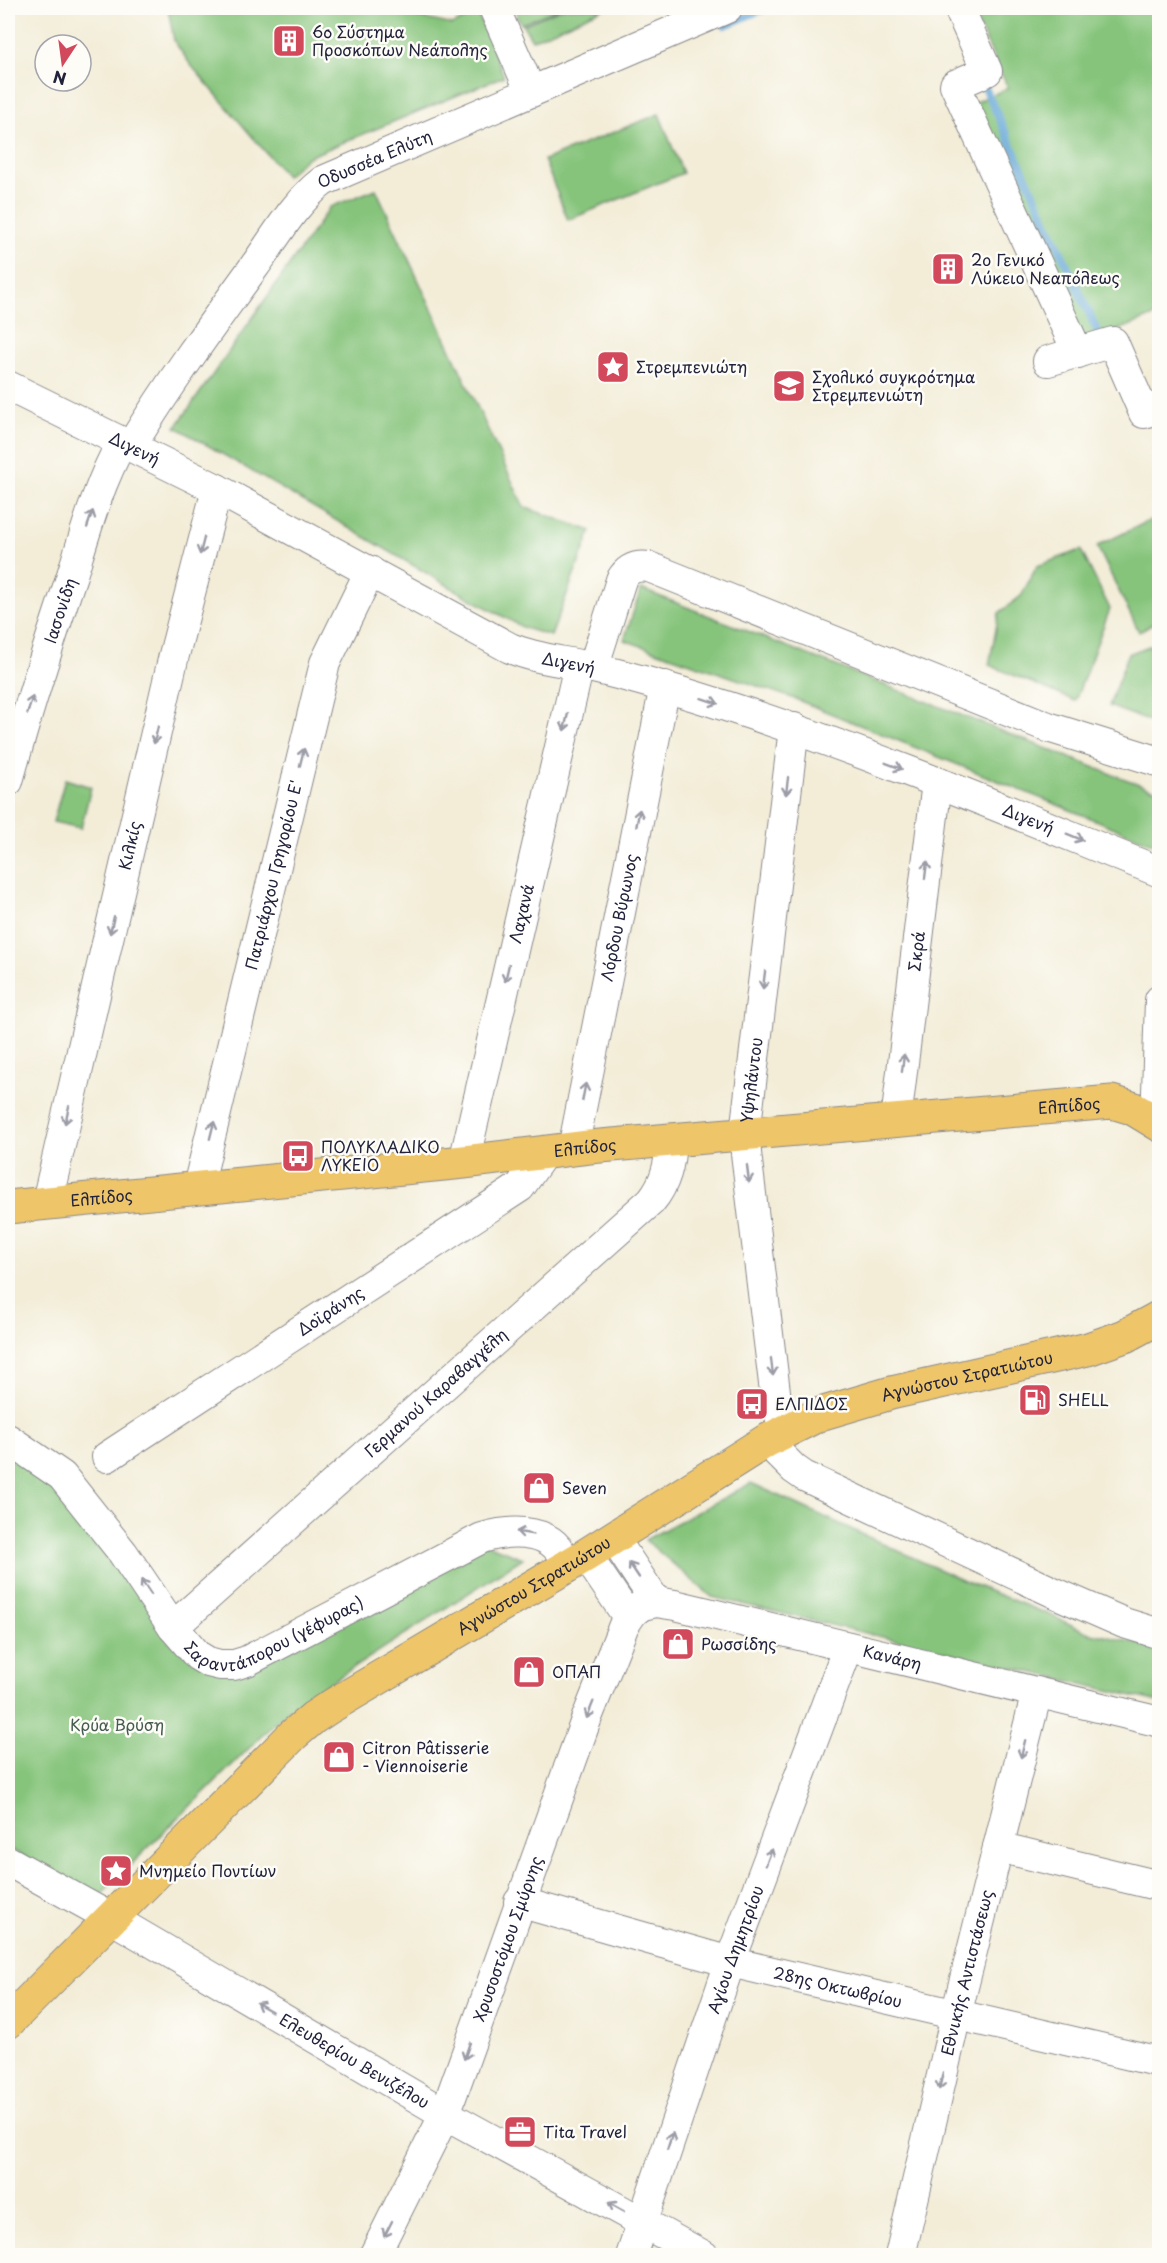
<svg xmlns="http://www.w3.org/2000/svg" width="1167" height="2263" viewBox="0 0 1167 2263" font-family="'Playpen Sans',sans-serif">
<rect width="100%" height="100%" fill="#fdfcf7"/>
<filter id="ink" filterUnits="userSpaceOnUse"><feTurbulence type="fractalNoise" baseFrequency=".0167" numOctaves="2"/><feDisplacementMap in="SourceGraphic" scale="12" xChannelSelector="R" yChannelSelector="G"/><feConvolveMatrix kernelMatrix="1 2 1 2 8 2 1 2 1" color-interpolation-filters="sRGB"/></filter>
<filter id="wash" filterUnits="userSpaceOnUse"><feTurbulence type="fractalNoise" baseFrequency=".008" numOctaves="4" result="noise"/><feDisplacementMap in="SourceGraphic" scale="24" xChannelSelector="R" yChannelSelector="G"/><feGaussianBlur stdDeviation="1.35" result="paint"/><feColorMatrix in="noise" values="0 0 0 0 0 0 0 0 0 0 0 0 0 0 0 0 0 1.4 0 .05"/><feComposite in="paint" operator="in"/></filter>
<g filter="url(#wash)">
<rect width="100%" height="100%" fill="#f3edd8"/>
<g fill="#86c47b" stroke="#54735b" stroke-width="1.5">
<path d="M168,8H378L453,25L477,12L504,76L308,157L286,176L190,64L174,41Z"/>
<path d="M514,8H560L521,24Z"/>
<path d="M563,8H605L532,40L523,25Z"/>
<path d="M971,8H1159V314L1081,345L969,105L1008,88Z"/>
<path d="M659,114L683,173L568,220L544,160Z"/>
<path d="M376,189L524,507L591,531L551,636L524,628L464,595L176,427L330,207Z"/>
<path d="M1159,516V620L1139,632L1097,546Z"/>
<path d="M1081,550L1110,609L1075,701L989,665L999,613L1021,596L1037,566Z"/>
<path d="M641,589L1111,774L1159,791V846L795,699L624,640Z"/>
<path d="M1159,642V725L1109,706L1128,654Z"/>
<path d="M65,779L91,787L81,828L53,822Z"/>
<path d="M8,1439L62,1476L208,1662L247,1661L474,1539L523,1558L288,1710L98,1897L8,1848Z"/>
<path d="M751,1483L964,1581L1050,1615L1087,1632L1159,1648V1702L712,1597L645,1540Z"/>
</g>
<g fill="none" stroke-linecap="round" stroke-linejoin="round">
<g stroke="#63a6d7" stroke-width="8">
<path d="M725,25L766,8"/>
<path d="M981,79L1101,339"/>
</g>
</g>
</g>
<g filter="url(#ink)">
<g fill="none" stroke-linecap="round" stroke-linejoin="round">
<defs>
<g id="minor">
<path d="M494,8L531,92"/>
<path d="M959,8L987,71L955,85L1078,353"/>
<path d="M1048,361L1113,342L1144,413L1160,406"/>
<path id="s1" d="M8,386L217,489L510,648C536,659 565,661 593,668C640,679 686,693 732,708C877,755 1018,815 1160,872"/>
<path id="s2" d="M131,446C169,384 211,326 254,267C275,238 294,203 323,181L727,8"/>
<path d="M593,668L621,580C628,568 636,565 649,567L1048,727L1160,762"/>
<path id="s3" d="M8,781C27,712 49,643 72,575C86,530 99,483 122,442"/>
<path id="s4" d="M896,1121L937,782"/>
<path d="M1156,1123L1160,1000"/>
<path id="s5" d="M573,1149L665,686"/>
<path id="s6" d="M464,1162L579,665"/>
<path id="s7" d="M198,1187L325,663L370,571"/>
<path id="s8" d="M47,1202L174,655L217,489"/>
<path id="s9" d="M784,1431L776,1400L746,1153L745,1133L794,728"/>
<path id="s10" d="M8,1439L62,1476L123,1553L173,1627L198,1656L208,1662L220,1665H234L247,1661L482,1538C512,1529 559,1527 566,1567"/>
<path d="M766,1441L794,1469L804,1476L1053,1592L1124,1623L1160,1634"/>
<path id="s11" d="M107,1457L520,1187L544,1153"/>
<path d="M613,1537L656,1602"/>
<path d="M586,1555L628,1617"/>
<path id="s12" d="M173,1627L651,1201C666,1183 670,1163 671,1140"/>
<path d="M998,1847L1160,1886"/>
<path id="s13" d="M8,1861L111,1918L445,2114L704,2256"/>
<path id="s14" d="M519,1902L730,1962L1160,2062"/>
<path id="s15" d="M374,2256L445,2114L586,1720L624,1625L633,1612L642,1605L656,1602L675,1605L1160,1722"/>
<path id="s16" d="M631,2256L730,1962L848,1647"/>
<path id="s17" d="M900,2256L956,2015L1037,1692"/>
</g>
<g id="major">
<path id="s18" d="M8,1207L464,1162L589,1147L1112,1102L1132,1108L1160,1125"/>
<path id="s19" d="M8,2022L293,1735L313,1718L328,1708L586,1555L766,1441L820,1414L891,1393L1088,1349L1125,1336L1160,1317"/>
</g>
</defs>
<use href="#minor" stroke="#8a888a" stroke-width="32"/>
<use href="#major" stroke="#8a888a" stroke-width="35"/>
<use href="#minor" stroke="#fff" stroke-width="30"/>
<use href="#major" stroke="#eec569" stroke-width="33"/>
</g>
<defs><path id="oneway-shaft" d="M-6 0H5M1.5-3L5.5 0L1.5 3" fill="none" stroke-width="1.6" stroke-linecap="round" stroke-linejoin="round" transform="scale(1.5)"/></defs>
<g stroke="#9c9ca7">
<use href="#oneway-shaft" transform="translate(90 519) rotate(-71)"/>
<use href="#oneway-shaft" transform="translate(202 546) rotate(104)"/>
<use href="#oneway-shaft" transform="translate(710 701) rotate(18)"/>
<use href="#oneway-shaft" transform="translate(30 705) rotate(-73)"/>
<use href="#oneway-shaft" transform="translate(566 722) rotate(103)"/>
<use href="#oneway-shaft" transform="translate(156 735) rotate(103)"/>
<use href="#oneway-shaft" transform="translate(302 757) rotate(-76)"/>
<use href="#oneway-shaft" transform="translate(894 766) rotate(21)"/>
<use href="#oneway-shaft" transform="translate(787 786) rotate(97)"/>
<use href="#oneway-shaft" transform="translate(638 818) rotate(-79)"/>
<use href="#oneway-shaft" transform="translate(1075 837) rotate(22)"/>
<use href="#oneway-shaft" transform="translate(926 870) rotate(-83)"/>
<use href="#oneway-shaft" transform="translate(112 925) rotate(103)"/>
<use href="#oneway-shaft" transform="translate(507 973) rotate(103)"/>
<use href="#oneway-shaft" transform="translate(764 980) rotate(97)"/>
<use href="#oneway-shaft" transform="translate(903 1063) rotate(-83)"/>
<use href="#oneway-shaft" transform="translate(584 1092) rotate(-79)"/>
<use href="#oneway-shaft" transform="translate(67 1115) rotate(103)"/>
<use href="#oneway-shaft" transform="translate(212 1130) rotate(-76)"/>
<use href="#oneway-shaft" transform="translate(748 1174) rotate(83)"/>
<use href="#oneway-shaft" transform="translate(772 1367) rotate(83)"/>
<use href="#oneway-shaft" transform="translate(525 1533) rotate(-170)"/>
<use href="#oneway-shaft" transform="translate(634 1570) rotate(-124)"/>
<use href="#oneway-shaft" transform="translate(146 1587) rotate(-124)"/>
<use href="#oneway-shaft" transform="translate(590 1710) rotate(112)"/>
<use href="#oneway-shaft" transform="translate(1023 1749) rotate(104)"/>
<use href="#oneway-shaft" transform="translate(769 1857) rotate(-69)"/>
<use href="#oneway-shaft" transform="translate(264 2007) rotate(-150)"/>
<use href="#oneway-shaft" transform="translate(467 2051) rotate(109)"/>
<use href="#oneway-shaft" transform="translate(941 2081) rotate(103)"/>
<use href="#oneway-shaft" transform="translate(670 2141) rotate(-72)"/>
<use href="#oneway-shaft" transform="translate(616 2207) rotate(-151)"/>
<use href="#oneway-shaft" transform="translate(388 2229) rotate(117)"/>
</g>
</g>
<defs>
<symbol id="building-square" viewBox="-11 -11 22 22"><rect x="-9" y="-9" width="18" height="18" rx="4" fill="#d1495b" stroke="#fdfcf7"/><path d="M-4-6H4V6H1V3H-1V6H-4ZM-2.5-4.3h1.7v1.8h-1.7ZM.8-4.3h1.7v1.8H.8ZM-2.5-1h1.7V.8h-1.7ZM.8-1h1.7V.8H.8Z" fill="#fff"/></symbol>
<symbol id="sight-square" viewBox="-11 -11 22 22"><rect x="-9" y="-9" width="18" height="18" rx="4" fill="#d1495b" stroke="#fdfcf7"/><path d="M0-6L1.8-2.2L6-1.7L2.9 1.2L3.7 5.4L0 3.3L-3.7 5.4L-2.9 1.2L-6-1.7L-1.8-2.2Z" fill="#fff"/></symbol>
<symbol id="school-square" viewBox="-11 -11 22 22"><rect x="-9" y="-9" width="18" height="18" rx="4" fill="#d1495b" stroke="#fdfcf7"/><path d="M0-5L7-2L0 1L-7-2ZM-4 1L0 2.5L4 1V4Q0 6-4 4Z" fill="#fff"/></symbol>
<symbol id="bus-square" viewBox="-11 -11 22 22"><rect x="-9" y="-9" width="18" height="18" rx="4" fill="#d1495b" stroke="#fdfcf7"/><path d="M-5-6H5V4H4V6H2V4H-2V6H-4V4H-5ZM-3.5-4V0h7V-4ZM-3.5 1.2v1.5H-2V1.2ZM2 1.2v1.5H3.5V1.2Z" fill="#fff"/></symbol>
<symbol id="fuel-square" viewBox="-11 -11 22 22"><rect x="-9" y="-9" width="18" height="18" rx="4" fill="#d1495b" stroke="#fdfcf7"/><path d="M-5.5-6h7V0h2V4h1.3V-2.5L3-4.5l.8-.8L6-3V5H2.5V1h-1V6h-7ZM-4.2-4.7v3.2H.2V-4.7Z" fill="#fff"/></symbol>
<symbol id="shop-square" viewBox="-11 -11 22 22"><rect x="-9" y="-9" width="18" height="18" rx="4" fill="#d1495b" stroke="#fdfcf7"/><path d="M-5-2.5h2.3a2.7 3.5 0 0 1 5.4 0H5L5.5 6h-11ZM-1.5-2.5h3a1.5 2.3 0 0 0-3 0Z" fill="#fff"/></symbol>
<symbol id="office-square" viewBox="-11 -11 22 22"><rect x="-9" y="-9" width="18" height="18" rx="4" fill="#d1495b" stroke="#fdfcf7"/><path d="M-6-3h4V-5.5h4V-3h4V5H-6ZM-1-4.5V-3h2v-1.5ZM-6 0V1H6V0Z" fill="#fff"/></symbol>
</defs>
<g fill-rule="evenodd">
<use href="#building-square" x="270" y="22" width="38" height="38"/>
<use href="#building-square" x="929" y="250" width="38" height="38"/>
<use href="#sight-square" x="594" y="348" width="38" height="38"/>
<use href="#school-square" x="770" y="367" width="38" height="38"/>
<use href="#bus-square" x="279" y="1137" width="38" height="38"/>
<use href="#fuel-square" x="1016" y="1381" width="38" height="38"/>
<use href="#bus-square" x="733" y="1385" width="38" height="38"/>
<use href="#shop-square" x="520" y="1469" width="38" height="38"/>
<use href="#shop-square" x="659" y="1625" width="38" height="38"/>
<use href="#shop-square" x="510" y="1653" width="38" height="38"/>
<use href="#shop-square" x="320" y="1738" width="38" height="38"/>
<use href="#sight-square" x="97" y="1852" width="38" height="38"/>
<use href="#office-square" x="501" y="2113" width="38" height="38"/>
</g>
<g text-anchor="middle" stroke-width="5" stroke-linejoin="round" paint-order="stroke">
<g font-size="16" fill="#22223b" stroke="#fdfcf7" text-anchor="start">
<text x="312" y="38">6ο Σύστημα<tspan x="312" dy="18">Προσκόπων Νεάπολης</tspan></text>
<text x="971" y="266">2ο Γενικό<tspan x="971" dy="18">Λύκειο Νεαπόλεως</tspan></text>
<text x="636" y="373">Στρεμπενιώτη</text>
<text x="812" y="383">Σχολικό συγκρότημα<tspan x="812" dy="18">Στρεμπενιώτη</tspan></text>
<text x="321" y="1153">ΠΟΛΥΚΛΑΔΙΚΟ<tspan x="321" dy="18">ΛΥΚΕΙΟ</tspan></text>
<text x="1058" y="1406">SHELL</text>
<text x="775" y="1410">ΕΛΠΙΔΟΣ</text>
<text x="562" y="1494">Seven</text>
<text x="701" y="1650">Ρωσσίδης</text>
<text x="552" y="1678">ΟΠΑΠ</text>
<text x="362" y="1754">Citron Pâtisserie<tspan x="362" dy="18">- Viennoiserie</tspan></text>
<text x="139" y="1877">Μνημείο Ποντίων</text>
<text x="543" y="2138">Tita Travel</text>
</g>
<g font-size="16" fill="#22223b" stroke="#fdfcf7">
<text dy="6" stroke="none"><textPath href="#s2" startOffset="384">Οδυσσέα Ελύτη</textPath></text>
<text dy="6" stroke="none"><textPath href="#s1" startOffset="141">Διγενή</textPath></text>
<text dy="6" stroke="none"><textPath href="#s3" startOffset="178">Ιασoνίδη</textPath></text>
<text dy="6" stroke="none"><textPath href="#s1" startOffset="627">Διγενή</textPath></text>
<text dy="6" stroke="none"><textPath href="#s1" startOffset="1113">Διγενή</textPath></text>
<text dy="6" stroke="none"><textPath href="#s8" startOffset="366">Κιλκίς</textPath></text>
<text dy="6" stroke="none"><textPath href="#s7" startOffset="321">Πατριάρχου Γρηγορίου Ε'</textPath></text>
<text dy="6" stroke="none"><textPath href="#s6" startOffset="255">Λαχανά</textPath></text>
<text dy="6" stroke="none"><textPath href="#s5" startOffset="236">Λόρδου Βύρωνος</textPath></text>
<text dy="6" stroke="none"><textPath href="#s4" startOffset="171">Σκρά</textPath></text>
<text dy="6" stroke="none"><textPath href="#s9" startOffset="354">Υψηλάντου</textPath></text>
<text dy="6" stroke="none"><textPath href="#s18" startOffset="1066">Ελπίδος</textPath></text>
<text dy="6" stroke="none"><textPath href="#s18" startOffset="580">Ελπίδος</textPath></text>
<text dy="6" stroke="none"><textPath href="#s18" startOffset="94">Ελπίδος</textPath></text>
<text dy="6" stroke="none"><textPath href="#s11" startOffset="267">Δοϊράνης</textPath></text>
<text dy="6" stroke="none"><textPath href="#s19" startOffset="1174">Αγνώστου Στρατιώτου</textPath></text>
<text dy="6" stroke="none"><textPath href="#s12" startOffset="352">Γερμανού Καραβαγγέλη</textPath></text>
<text dy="6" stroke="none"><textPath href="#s19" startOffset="688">Αγνώστου Στρατιώτου</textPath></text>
<text dy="6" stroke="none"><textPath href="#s10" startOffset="374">Σαραντάπορου (γέφυρας)</textPath></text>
<text dy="6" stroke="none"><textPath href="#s15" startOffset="964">Κανάρη</textPath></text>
<text dy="6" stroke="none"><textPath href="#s15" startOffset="345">Χρυσοστόμου Σμύρνης</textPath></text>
<text dy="6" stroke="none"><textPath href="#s16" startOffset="324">Αγίου Δημητρίου</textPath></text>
<text dy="6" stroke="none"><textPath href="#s17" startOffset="291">Εθνικής Αντιστάσεως</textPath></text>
<text dy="6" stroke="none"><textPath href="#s14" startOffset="330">28ης Οκτωβρίου</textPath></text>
<text dy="6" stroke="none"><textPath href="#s13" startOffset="400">Ελευθερίου Βενιζέλου</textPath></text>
</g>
<g font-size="16" fill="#455b51" stroke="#fdfcf7">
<text x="117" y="1731">Κρύα Βρύση</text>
</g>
</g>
<rect width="1167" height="2263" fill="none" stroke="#fdfcf7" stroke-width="30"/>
<g transform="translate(63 63) rotate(193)"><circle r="28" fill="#fdfcf7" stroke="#a5a5ac" stroke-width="1.5"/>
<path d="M0-4.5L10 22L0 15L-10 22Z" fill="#d1495b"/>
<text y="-9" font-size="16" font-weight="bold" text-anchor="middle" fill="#22223b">N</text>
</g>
</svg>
